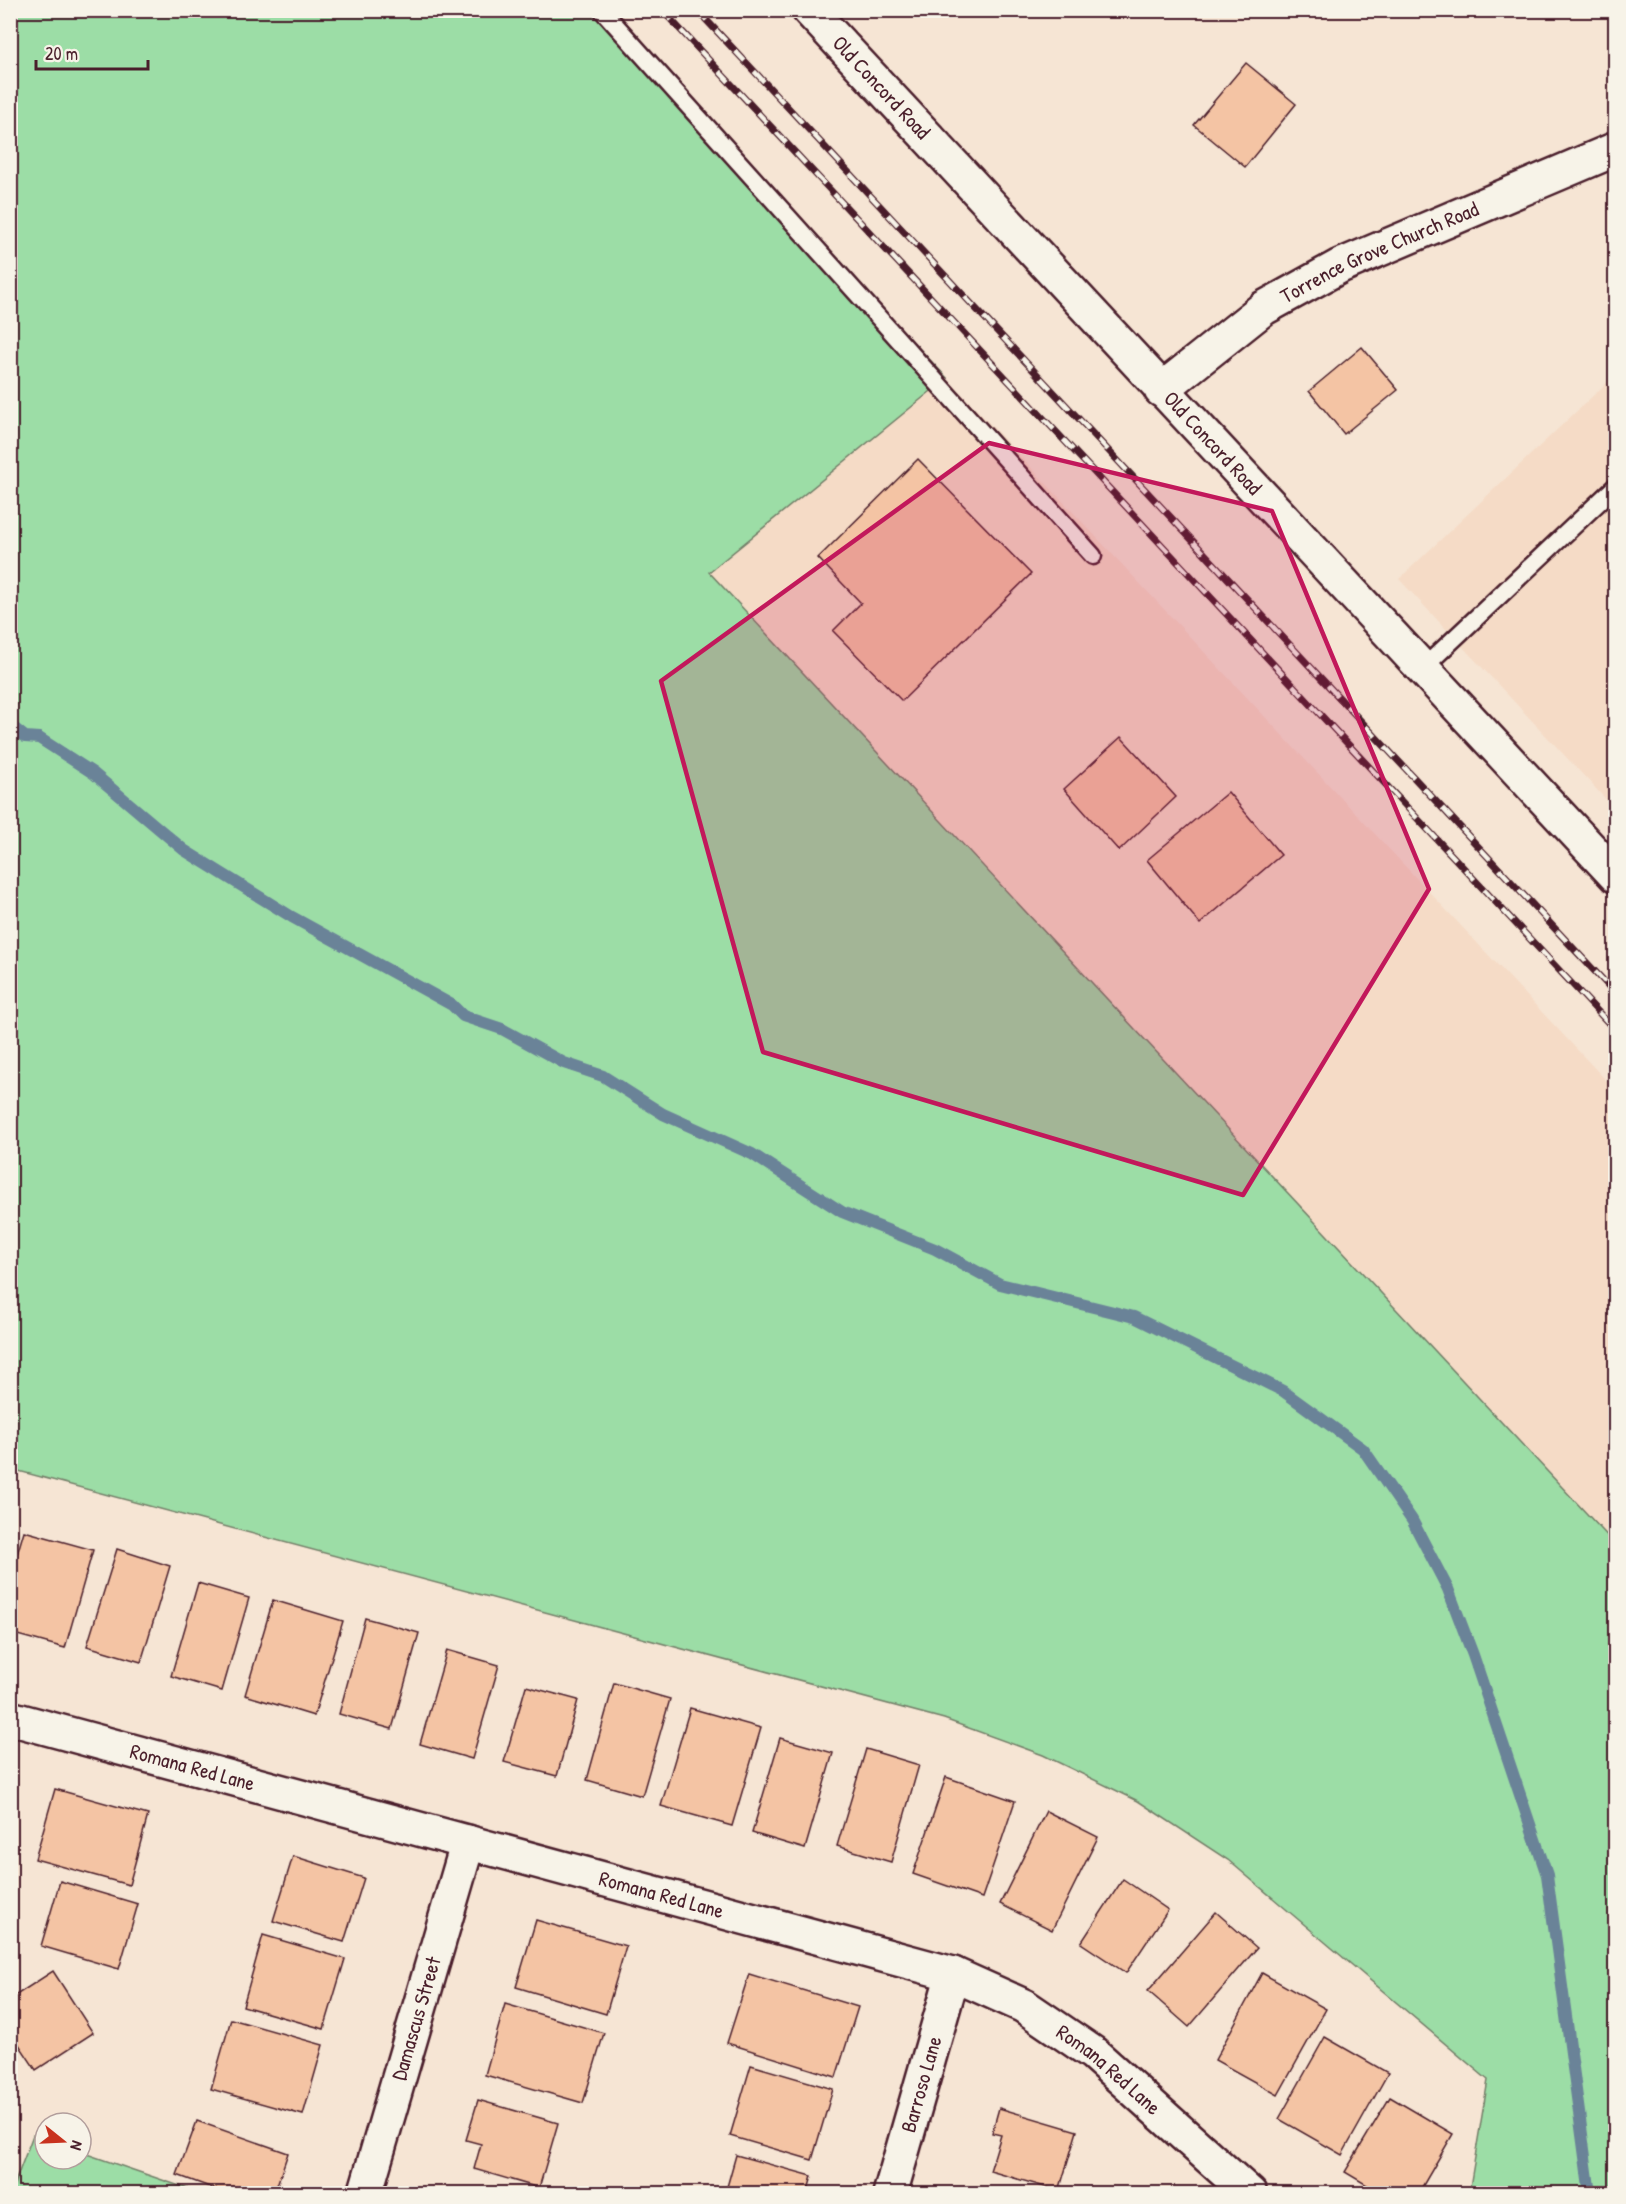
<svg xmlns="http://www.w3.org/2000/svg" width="1626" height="2204" viewBox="0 0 1626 2204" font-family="'Patrick Hand',sans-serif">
<rect width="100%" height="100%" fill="#f6e5d4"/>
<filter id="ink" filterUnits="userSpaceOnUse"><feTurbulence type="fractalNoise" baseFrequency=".0167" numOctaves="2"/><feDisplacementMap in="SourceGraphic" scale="12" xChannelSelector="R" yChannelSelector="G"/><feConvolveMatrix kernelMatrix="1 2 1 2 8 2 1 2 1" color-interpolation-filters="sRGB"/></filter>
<g filter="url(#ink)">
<g fill="#f5dbc6">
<path d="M1615,375V809L1399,579Z"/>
<path d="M947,378L1615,1090V1544L709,572Z"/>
</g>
<g fill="#9cdda6" stroke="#737e68" stroke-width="1.5">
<path d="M10,11H602L947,378L709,572L1615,1544V2193H1469L1488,2080L1228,1860L1138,1801L1043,1755L944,1719L11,1469Z"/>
<path d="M33,2135L45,2139V2159H81V2152L200,2193H11Z"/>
</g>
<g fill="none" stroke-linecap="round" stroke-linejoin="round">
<path stroke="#6a8398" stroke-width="12" d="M10,725L25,737L39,738L93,773L184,850L292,917L452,1005L463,1016L502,1029L564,1063L603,1076L663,1114L752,1154L842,1212L935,1249L1000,1284L1134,1317L1283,1391L1363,1449L1412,1520L1448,1589L1473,1655L1547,1875L1590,2194"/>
</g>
<g fill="#f4c4a4" stroke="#4a1f2b" stroke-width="1.5">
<path d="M1246,63L1296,104L1245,167L1194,125Z"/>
<path d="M1362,347L1398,390L1344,434L1309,391Z"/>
<path d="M918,459L1031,574L902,701L833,631L861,603L818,558Z"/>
<path d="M1121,737L1176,797L1119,851L1064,789Z"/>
<path d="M1228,792L1281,855L1200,924L1147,860Z"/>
<path d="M24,1531L93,1550L65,1648L10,1633V1578Z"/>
<path d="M117,1549L170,1566L141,1662L87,1646Z"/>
<path d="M198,1583L249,1598L222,1691L171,1676Z"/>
<path d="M273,1600L343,1621L314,1716L245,1695Z"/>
<path d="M365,1618L419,1633L392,1729L339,1714Z"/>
<path d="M447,1650L499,1665L472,1759L420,1744Z"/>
<path d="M614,1683L670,1699L642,1796L587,1780Z"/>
<path d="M526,1686L578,1700L557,1776L504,1762Z"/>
<path d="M690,1708L761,1728L732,1826L661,1806Z"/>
<path d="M780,1738L833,1753L805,1849L752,1833Z"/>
<path d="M866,1749L919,1765L891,1862L837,1846Z"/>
<path d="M946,1777L1015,1801L982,1898L913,1874Z"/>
<path d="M55,1789L148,1815L129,1885L35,1859Z"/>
<path d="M1046,1811L1098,1837L1052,1930L1000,1904Z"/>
<path d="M293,1856L364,1878L344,1942L273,1921Z"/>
<path d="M1123,1879L1168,1910L1126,1973L1081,1943Z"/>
<path d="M60,1881L138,1904L119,1969L41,1946Z"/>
<path d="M1216,1912L1257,1948L1189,2027L1148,1991Z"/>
<path d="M536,1920L626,1946L606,2014L516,1987Z"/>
<path d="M263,1935L345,1959L324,2029L243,2006Z"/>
<path d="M53,1971L93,2033L36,2070L10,2031V1999Z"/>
<path d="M1262,1973L1326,2009L1278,2095L1215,2060Z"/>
<path d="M749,1974L858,2007L836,2077L727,2043Z"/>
<path d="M505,2004L604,2033L583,2103L485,2075Z"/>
<path d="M231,2019L323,2045L303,2115L211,2089Z"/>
<path d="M1325,2037L1388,2073L1342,2155L1279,2119Z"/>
<path d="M751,2065L833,2089L812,2160L730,2136Z"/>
<path d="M1390,2097L1453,2134L1418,2194H1382L1345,2172Z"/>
<path d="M478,2100L558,2123L539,2188L474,2169L481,2144L466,2140Z"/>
<path d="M999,2108L1077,2131L1059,2191L990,2171L1001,2135L992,2133Z"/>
<path d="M197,2121L288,2153L274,2194H229L177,2175Z"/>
<path d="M736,2155L812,2176L807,2194H725Z"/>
</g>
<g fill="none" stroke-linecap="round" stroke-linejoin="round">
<defs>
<g id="service">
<path d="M602,10L1093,556"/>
<path d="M1422,669L1616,486"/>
</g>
<g id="minor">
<path id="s1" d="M1161,390L1264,308L1340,266L1616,149"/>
<path id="s2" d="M10,1718L953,1974L1024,2006L1093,2053L1250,2194"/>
<path id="s3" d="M365,2194L468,1842"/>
<path id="s4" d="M890,2194L953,1974"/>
</g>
<g id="tertiary">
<path id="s5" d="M809,10L1616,876"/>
</g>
</defs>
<use href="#service" stroke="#4a1f2b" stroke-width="21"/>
<use href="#minor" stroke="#4a1f2b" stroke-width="38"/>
<use href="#tertiary" stroke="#4a1f2b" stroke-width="38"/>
<use href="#service" stroke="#f7f3e8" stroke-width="16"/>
<use href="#minor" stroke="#f7f3e8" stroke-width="33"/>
<use href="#tertiary" stroke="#f7f3e8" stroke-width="33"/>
<defs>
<g id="rail">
<path d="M662,10L1616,1031"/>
<path d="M697,10L1616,994"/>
</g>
</defs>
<use href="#rail" stroke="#4a1f2b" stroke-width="7"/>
<use href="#rail" stroke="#f7f3e8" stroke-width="4.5" stroke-dasharray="14" stroke-linecap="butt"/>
</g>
</g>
<path fill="#c2185b" fill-opacity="0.2" stroke="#c2185b" stroke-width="4.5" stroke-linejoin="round" d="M989,443L1272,511L1429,889L1243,1195L763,1052L661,681Z"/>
<g text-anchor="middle" stroke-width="5" stroke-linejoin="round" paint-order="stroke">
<g font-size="21" fill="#4a1f2b" stroke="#f7f3e8">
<text dy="7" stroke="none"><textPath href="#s5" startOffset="106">Old Concord Road</textPath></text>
<text dy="7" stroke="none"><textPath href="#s1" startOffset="260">Torrence Grove Church Road</textPath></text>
<text dy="7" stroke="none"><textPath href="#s5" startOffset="592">Old Concord Road</textPath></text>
<text dy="7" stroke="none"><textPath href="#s2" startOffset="189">Romana Red Lane</textPath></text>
<text dy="7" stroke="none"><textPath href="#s2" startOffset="675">Romana Red Lane</textPath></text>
<text dy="7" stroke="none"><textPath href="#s3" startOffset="183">Damascus Street</textPath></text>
<text dy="7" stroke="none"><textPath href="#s2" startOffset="1161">Romana Red Lane</textPath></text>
<text dy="7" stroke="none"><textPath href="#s4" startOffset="114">Barroso Lane</textPath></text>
</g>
</g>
<rect width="1626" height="2204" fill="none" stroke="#f7f3e8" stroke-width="36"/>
<rect x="18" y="18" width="1590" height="2168" fill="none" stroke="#4a1f2b" stroke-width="2" filter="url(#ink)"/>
<g transform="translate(63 2141) rotate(108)"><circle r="28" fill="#f7f3e8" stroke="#b29e9c" stroke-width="1.5"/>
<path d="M0-4.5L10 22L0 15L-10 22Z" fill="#c8321e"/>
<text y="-9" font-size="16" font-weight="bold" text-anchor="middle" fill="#4a1f2b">N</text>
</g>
<path d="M36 60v9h112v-9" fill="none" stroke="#4a1f2b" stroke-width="3"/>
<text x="45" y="60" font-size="18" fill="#4a1f2b" stroke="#f7f3e8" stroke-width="4.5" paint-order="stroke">20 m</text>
</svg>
